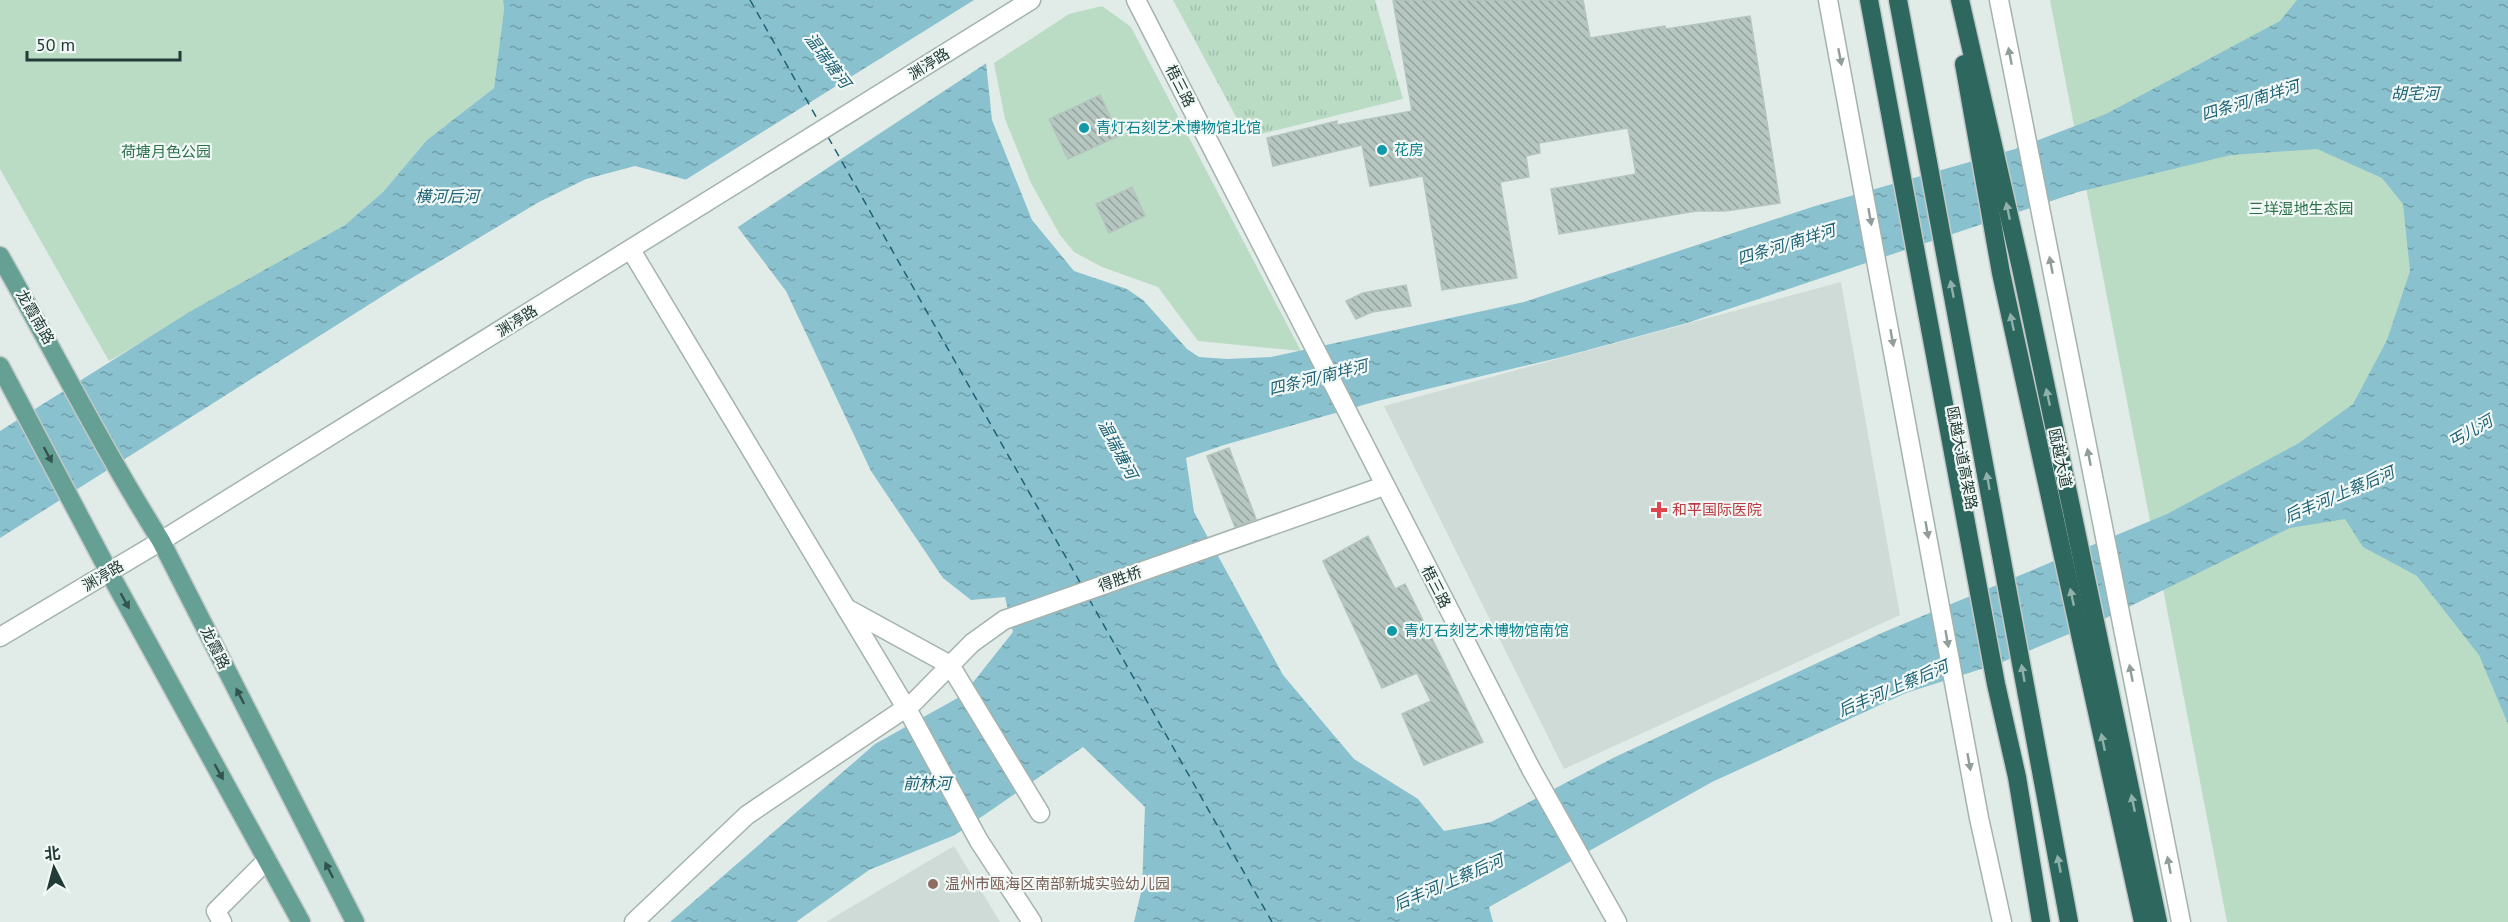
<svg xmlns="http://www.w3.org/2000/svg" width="2508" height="922" viewBox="0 0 2508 922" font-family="'PT Sans','Noto Sans SC',sans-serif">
<defs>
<pattern id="grass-tufts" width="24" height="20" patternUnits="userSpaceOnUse" patternTransform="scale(1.5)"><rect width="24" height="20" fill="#badcc5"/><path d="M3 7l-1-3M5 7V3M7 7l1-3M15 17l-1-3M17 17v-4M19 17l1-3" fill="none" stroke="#a0beaa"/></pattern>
<pattern id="water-ripples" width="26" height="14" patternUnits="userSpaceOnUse" patternTransform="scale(1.5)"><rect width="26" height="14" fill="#89c1cf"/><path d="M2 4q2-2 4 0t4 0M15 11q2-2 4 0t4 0" fill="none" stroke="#709ea9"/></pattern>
<pattern id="building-back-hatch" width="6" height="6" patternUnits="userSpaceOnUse" patternTransform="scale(1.5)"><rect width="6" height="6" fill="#b6c6c0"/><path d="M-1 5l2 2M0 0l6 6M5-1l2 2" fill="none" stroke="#94a29d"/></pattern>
</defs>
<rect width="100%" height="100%" fill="#e1ebe7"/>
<g fill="#cfdbd6">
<path d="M1841,282L1900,615L1564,769L1384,406Z"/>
<path d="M954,846L1000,922H826Z"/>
</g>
<path fill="url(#grass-tufts)" d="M1173,0H1375L1403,99L1253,136L1241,126Z"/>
<g fill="#badcc5">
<path d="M0,0H503L504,9L494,88L427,140L383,192L345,225L109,361L0,169Z"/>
<path d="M2050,0H2508V922H2227Z"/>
<path d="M1102,6L1131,27L1301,351L1198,341L1158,287L1102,267L1074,252L1060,235L1031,183L1005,119L994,63L1069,14Z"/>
</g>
<path fill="url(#water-ripples)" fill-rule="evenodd" d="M503,0H983V34L992,120L1032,220L1074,271L1127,289L1143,300L1187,349L1199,357L1227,359L1271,357L1524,302L1812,207L2015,149L2106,114L2280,21L2297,0H2508V724L2479,655L2417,576L2363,547L2345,519L2290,528L2102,620L2000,663L1906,693L1712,782L1489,907L1493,922H1134L1142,888L1145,807L1083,747L955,835L869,870L796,922H670L875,744L963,695L1013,632L1005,597L971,600L943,578L871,471L786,291L706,185L635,166L586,179L539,202L400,285L0,538V431L191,311L345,225L383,192L427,140L494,88L504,9ZM2317,149L2382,178L2403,204L2410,271L2387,340L2353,404L2299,443L2167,514L1884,632L1613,758L1491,822L1444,831L1418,799L1354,759L1283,675L1194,512L1186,458L1224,445L1377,401L1562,357L1687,323L2078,192L2231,155Z"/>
<path fill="#e1ebe7" d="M974,0H986L988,62L735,229L704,188L682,182Z"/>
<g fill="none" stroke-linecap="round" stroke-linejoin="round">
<g stroke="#1d6276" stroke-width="1.5" stroke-dasharray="8 6" stroke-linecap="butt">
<path d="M750,0L819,122"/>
<path d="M828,137L1081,584"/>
<path d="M1089,599L1272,922"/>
</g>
</g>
<g fill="url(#building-back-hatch)" stroke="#b3c5be" stroke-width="1.5">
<path d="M1393,0H1583L1590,38L1665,26L1666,29L1750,16L1780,203L1725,211H1696L1559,234L1551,189L1636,174L1628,128L1539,143L1540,153L1526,156L1529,177L1500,182L1517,278L1442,290L1423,176L1370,186L1362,145L1273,166L1267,138L1337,121V125L1412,111Z"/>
<path d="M1100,95L1119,136L1068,159L1049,119Z"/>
<path d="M1132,187L1145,216L1109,233L1096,204Z"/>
<path d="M1406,285L1411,306L1372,312L1356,319L1346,301L1363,293Z"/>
<path d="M1229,448L1256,519L1235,527L1207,456Z"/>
<path d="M1368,536L1395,589L1405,584L1483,742L1424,765L1402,714L1431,701L1417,673L1382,688L1323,561Z"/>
</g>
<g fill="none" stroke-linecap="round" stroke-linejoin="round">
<defs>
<g id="minor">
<path d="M1136,0L1531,769L1617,922"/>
<path d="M1828,0L1979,818L2002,922"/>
<path d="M1999,0L2181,922"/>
<path d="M631,250L911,716L979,841L1032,922"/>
<path d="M846,608L950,665L1040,813"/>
<path d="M0,637L161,541L1031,0"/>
<path d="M222,922L216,911L267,860"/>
<path d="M634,922L747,815L913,703L972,643L1004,620L1384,486"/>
</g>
<g id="major">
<path d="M0,256C54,351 103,449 161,541L355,922"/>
<path d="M0,366L109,572L301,922"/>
</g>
<g id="highway">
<path d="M1869,0L1996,684L2017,777L2041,922"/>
<path d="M1898,0L2069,922"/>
<path d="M1960,0L2021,268L2158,922"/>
<path d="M1964,64L2001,273L2143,922"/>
</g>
</defs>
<use href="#minor" stroke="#a4b3ae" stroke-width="21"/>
<use href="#major" stroke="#c1c8c7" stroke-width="21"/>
<use href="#highway" stroke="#c1c8c7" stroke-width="21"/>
<use href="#minor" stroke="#fff" stroke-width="18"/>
<use href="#major" stroke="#66a094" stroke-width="18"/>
<use href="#highway" stroke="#2e675e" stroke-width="18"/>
</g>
<defs><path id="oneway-solid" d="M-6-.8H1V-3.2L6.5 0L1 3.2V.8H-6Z" transform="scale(1.5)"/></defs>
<g fill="#909d9a">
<use href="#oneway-solid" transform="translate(2010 56) rotate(-101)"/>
<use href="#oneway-solid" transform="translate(1840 57) rotate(79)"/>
<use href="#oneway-solid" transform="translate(1870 217) rotate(80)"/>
<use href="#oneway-solid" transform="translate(2051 265) rotate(-101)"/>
<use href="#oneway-solid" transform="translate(1892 338) rotate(80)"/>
<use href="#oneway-solid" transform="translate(2089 457) rotate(-101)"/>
<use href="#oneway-solid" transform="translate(1927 530) rotate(80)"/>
<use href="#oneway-solid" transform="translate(1947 639) rotate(80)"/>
<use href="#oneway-solid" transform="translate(2131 673) rotate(-101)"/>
<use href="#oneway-solid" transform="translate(1969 762) rotate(80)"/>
<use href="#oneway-solid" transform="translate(2169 865) rotate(-101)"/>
</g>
<g fill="#90b0aa">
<use href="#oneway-solid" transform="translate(2008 211) rotate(-102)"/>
<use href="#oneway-solid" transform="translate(1952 289) rotate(-101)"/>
<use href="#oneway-solid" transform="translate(2012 322) rotate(-102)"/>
<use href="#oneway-solid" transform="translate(2048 397) rotate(-102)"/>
<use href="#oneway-solid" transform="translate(1988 481) rotate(-100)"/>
<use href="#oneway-solid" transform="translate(2072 597) rotate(-102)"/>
<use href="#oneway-solid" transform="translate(2023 673) rotate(-100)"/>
<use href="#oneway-solid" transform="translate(2103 742) rotate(-102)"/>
<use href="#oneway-solid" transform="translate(2133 803) rotate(-102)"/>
<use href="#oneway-solid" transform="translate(2059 864) rotate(-101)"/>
</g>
<g fill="#33544e">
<use href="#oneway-solid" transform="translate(48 455) rotate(62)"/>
<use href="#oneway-solid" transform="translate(125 601) rotate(61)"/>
<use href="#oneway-solid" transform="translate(240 696) rotate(-117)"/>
<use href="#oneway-solid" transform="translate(219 772) rotate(61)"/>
<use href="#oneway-solid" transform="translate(329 870) rotate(-117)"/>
</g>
<g fill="#0f9aa8" stroke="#f1f8f5" stroke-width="2">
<circle cx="1084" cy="128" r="6"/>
<circle cx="1382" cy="150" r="6"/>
<circle cx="1392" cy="631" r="6"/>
</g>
<path fill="#e0444e" stroke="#f1f8f5" stroke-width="2" d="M1656 501h6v6h6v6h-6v6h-6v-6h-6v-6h6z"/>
<circle fill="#8d6e63" stroke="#f1f8f5" stroke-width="2" cx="933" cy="884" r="6"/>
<g text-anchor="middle" stroke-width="4.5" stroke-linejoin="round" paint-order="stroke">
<g font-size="15" fill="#223b36" stroke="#f1f8f5">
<text transform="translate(929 64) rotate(-32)" y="5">渊渟路</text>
<text transform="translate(1180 86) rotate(63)" y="5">梧三路</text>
<text transform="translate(35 317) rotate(60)" y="5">龙霞南路</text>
<text transform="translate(517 321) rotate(-32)" y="5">渊渟路</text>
<text transform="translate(1962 458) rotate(79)" y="5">瓯越大道高架路</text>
<text transform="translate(2060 458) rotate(78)" y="5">瓯越大道</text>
<text transform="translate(103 576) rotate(-31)" y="5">渊渟路</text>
<text transform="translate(1120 579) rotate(-20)" y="5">得胜桥</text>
<text transform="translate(1436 587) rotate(63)" y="5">梧三路</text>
<text transform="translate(215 648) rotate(63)" y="5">龙霞路</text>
</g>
<g font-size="15" fill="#0d838f" stroke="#f1f8f5" text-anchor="start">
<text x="1096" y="133">青灯石刻艺术博物馆北馆</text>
<text x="1394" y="155">花房</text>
<text x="1404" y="636">青灯石刻艺术博物馆南馆</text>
</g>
<g font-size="15" fill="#2d714b" stroke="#f1f8f5">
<text x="166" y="157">荷塘月色公园</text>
<text x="2301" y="214">三垟湿地生态园</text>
</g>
<g font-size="15" fill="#be3a42" stroke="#f1f8f5" text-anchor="start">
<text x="1672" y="515">和平国际医院</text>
</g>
<g font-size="15" fill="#785e54" stroke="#f1f8f5" text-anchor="start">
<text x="945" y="889">温州市瓯海区南部新城实验幼儿园</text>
</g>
<g font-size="16" font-style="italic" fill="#1d6276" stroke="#f1f8f5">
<text transform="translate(828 60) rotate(53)" y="6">温瑞塘河</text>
<text x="2415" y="99">胡宅河</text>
<text transform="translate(2250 100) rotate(-17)" y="6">四条河/南垟河</text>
<text x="447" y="202">横河后河</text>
<text transform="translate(1786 244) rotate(-17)" y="6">四条河/南垟河</text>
<text transform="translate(1318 377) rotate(-14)" y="6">四条河/南垟河</text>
<text transform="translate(2470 431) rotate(-30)" y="6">丐儿河</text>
<text transform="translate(1118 449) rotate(62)" y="6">温瑞塘河</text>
<text transform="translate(2339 494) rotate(-23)" y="6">后丰河/上蔡后河</text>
<text transform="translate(1893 688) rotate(-23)" y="6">后丰河/上蔡后河</text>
<text x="927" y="789">前林河</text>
<text transform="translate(1448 882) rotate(-23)" y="6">后丰河/上蔡后河</text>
</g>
</g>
<g transform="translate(54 868) rotate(354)" stroke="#f1f8f5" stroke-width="4.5" paint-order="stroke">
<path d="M0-4.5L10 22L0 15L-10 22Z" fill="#223b36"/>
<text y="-9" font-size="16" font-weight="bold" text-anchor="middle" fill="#223b36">北</text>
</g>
<path d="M27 51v9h153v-9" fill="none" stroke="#223b36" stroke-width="3"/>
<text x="36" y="51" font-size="18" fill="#223b36" stroke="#f1f8f5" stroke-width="4.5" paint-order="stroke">50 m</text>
</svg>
